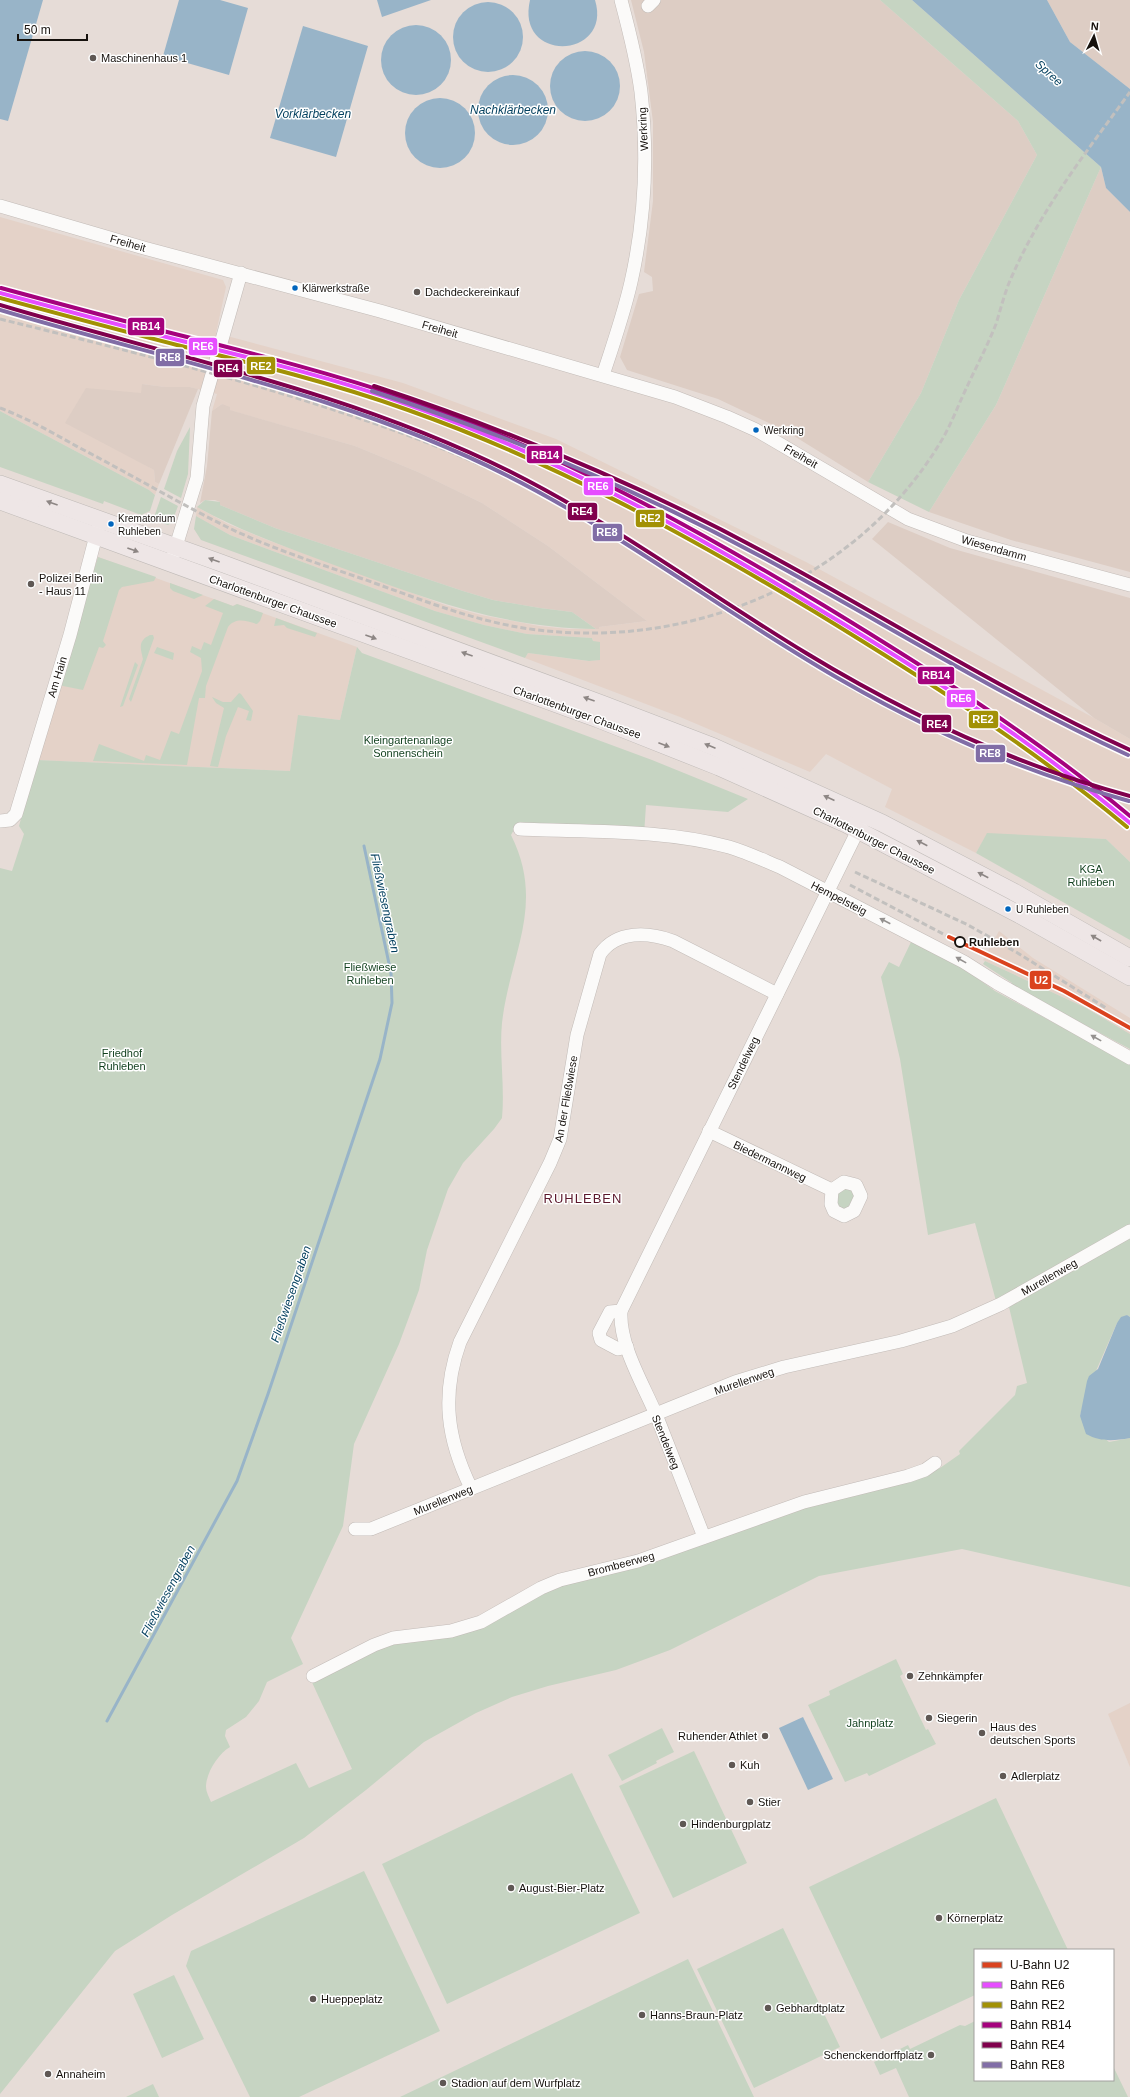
<svg xmlns="http://www.w3.org/2000/svg" width="1130" height="2097" viewBox="0 0 1130 2097" font-family="Arial,sans-serif">
<rect width="100%" height="100%" fill="#e6dcd7"/>
<g fill="#e4d2c8">
<path d="M0,217L223,280L226,287L216,333L403,383L556,439L806,562L1094,718L1130,739V862L1106,839L987,834L976,853L885,807L892,789L826,754L810,772L680,717L525,658L528,653L588,661L600,660L592,638L527,634L484,625L435,611L230,535L196,516L197,507L228,524L270,541L448,606L481,615L539,626L569,629H599V627L647,621L548,546L482,503L418,472L355,446L229,410L222,404L212,411L217,394L190,387H165L142,384V393L119,450L154,470L155,482L159,484L155,495L149,490L0,411Z"/>
<path d="M98,557L233,606L237,604L357,647L340,720L299,715L290,771L37,760Z"/>
<path d="M999,931L1033,958L1130,1018V1034L1086,1008L983,960Z"/>
<path d="M1130,1703V1767L1108,1714Z"/>
</g>
<g fill="#ddcdc4">
<path d="M631,0H880L1018,121L1037,155L959,300L921,393L868,482L786,431L718,399L627,370L620,357L639,294L653,291L652,277L644,272L653,201V122L644,52Z"/>
<path d="M1047,0H1130V89L1070,42Z"/>
<path d="M1101,167L1106,188L1130,212V572L1011,540L929,512L996,405Z"/>
<path d="M142,384L165,387H190L198,389L159,484L155,482L154,470L65,423L86,388L141,393Z"/>
<path d="M222,404L230,407V410L355,446L418,472L482,503L548,546L647,621L599,627V629H596L572,612L540,608L493,600L463,591L275,528L220,505V502L215,500H205L200,503L207,466L212,411Z"/>
<path d="M888,522L950,548L1130,598V739L1094,718L872,539Z"/>
</g>
<g fill="#c6d4c2">
<path d="M880,0H912L1101,167L996,405L929,512L868,482L921,393L959,300L1037,155L1018,121Z"/>
<path d="M0,411L149,490L155,495L150,511L141,515L104,501L103,504L0,467Z"/>
<path d="M190,427L188,474L181,498L164,489L177,451Z"/>
<path d="M161,497L178,506L172,522L168,525L153,520Z"/>
<path d="M205,500L220,502V505L275,528L463,591L493,600L540,608L572,612L596,629C504,628 430,600 345,569C294,550 244,533 197,507Z"/>
<path d="M196,516L230,535L435,611L484,625L527,634L592,638L593,641L600,642V660L589,661L528,653L525,658L201,540L194,529Z"/>
<path d="M98,557L156,577L154,581L122,587L119,590L103,641L106,645L103,648L99,647L83,690L58,685Z"/>
<path d="M170,583L203,595L194,599L173,591L170,588Z"/>
<path d="M214,599L233,606L237,604L263,613L260,621L257,624C246,621 236,617 228,627L206,686L205,698H199L187,765L93,761L99,744L144,761L146,755L160,760L171,731L179,734L202,671L201,658L190,652L192,646L201,650L204,642L211,645L223,613L205,606Z"/>
<path d="M276,618L317,633L315,637L287,628L284,625L274,626Z"/>
<path d="M150,635H153L154,638L131,702L129,699L143,659C141,649 137,641 150,635Z"/>
<path d="M157,647L174,653L173,660L154,653Z"/>
<path d="M357,647L362,653L652,760L748,799L728,812L646,805L644,835L515,828L511,835C546,905 510,953 502,1023C499,1054 505,1086 502,1118L494,1129L463,1163L448,1189L427,1250L419,1290L399,1344L354,1444L343,1526L291,1638L303,1664L267,1682L259,1701L246,1717L226,1730L225,1736L230,1747C218,1754 206,1773 206,1787C206,1792 209,1797 211,1802L296,1763L309,1788L352,1769L310,1678L385,1645L439,1637L546,1590L777,1516L927,1474L940,1468L960,1454L959,1451L1015,1395L1017,1386L1027,1383L1009,1307L1130,1238V1317L1127,1315L1117,1323L1085,1396L1080,1416L1109,1442L1130,1438V1587L962,1549L819,1576L670,1650L616,1670L548,1686L512,1697L476,1713L424,1742L366,1790L304,1838L172,1915L115,1951L0,2094V868L12,871L24,834L19,826L37,760L290,771L298,715L340,720Z"/>
<path d="M135,662L138,665L123,706L120,707Z"/>
<path d="M239,693L241,694L253,711L251,721L246,720L249,711L238,707L226,736L218,767L210,766L224,708L216,703L212,697L223,702H231Z"/>
<path d="M987,833L1106,839L1130,862V940L976,853Z"/>
<path d="M911,942L963,968L995,991L1130,1064V1225L996,1301L975,1223L928,1235L900,1059L881,977L889,962L899,967Z"/>
<path d="M985,961L1086,1008L1130,1034V1049L1010,985L1012,983L983,964Z"/>
<path d="M845,1187L856,1190L852,1208L838,1210L836,1196Z"/>
<path d="M896,1659L903,1674L900,1676L926,1730L928,1729L936,1744L869,1776L867,1773L845,1782L808,1705L830,1695L829,1691Z"/>
<path d="M662,1728L674,1752L656,1761L657,1763L622,1781L608,1755Z"/>
<path d="M694,1751L747,1863L673,1898L619,1786Z"/>
<path d="M572,1773L640,1913L447,2004L382,1864Z"/>
<path d="M996,1798L1068,1950H975V1995L881,2039L809,1887Z"/>
<path d="M364,1871L440,2031L299,2097H250L186,1966L191,1951Z"/>
<path d="M783,1928L840,2047L754,2088L697,1969Z"/>
<path d="M688,1959L754,2097H400Z"/>
<path d="M174,1975L204,2039L162,2058L133,1994Z"/>
<path d="M975,2021V2080H1113V2066L1128,2097H909L896,2068L880,2075L874,2062L908,2045L910,2049L960,2025L965,2026Z"/>
<path d="M153,2084L159,2097H126Z"/>
</g>
<g fill="#98b4c8">
<path d="M0,0H43L8,121L0,119Z"/>
<path d="M179,0H220L248,8L229,75L163,56Z"/>
<path d="M377,0H431L382,17Z"/>
<path d="M530,0H595C613,59 515,64 530,0Z"/>
<path d="M912,0H1047L1070,42L1130,89V212L1106,188L1101,167Z"/>
<circle cx="488" cy="37" r="35"/>
<circle cx="416" cy="60" r="35"/>
<path d="M303,26L368,46L336,157L270,138Z"/>
<circle cx="585" cy="86" r="35"/>
<circle cx="513" cy="110" r="35"/>
<circle cx="440" cy="133" r="35"/>
<path d="M1127,1315L1130,1317V1438C1113,1441 1101,1442 1086,1434L1080,1416L1087,1381L1089,1376L1098,1369L1117,1323L1121,1317Z"/>
<path d="M803,1717L833,1779L808,1790L779,1728Z"/>
</g>
<g fill="none" stroke-linecap="round" stroke-linejoin="round">
<path stroke="#98b4c8" stroke-width="3" d="M107,1721L237,1481L268,1394L380,1059L392,1003L391,973L364,846"/>
<defs>
<g id="minor">
<path d="M648,6L654,0"/>
<path d="M0,206L144,248L380,311L675,397L727,417L756,430L908,519L967,541L1130,585"/>
<path d="M603,375C613,345 624,313 631,282C645,220 648,155 641,92C637,61 629,30 621,0"/>
<path d="M173,556L197,478L203,406L241,273"/>
<path d="M0,821L10,820L16,814L70,635L98,528"/>
<path d="M520,829C588,832 663,829 729,847C746,852 763,860 780,867L964,962L997,983L1130,1058"/>
<path d="M709,1131L832,1190"/>
<path d="M844,1182L856,1185L861,1196L854,1211L844,1216L834,1211L831,1204L832,1190Z"/>
<path d="M621,1311L610,1312L599,1333L601,1340L618,1349L627,1347"/>
<path d="M471,1488C447,1439 441,1395 460,1342L550,1163L560,1139L577,1035L600,954C617,930 648,932 673,941L777,994"/>
<path d="M355,1529H371L735,1382L784,1367L901,1341L952,1326L1001,1304L1130,1231"/>
<path d="M704,1537C688,1497 673,1457 657,1417C644,1385 619,1346 621,1311L862,822"/>
<path d="M313,1676L374,1645L393,1638L451,1631L481,1622L541,1588L560,1580L638,1561L804,1502L908,1476L925,1470L935,1463"/>
</g>
<g id="major">
<path d="M0,484L221,563L602,704L714,747L882,823L1014,892L1130,958"/>
<path d="M0,501L598,719L719,767L846,824L1020,915L1130,977"/>
</g>
</defs>
<use href="#minor" stroke="#c2bbb7" stroke-width="14"/>
<use href="#major" stroke="#bfbab7" stroke-width="18"/>
<use href="#minor" stroke="#fbfaf9" stroke-width="13"/>
<use href="#major" stroke="#eee6e6" stroke-width="17"/>
<g stroke="#c2c0be" stroke-width="3" stroke-dasharray="6 3" stroke-linecap="butt">
<path d="M0,319C101,344 203,369 303,400C372,422 441,445 506,477C610,529 703,599 802,659C875,704 952,742 1033,771"/>
<path d="M0,408C27,418 53,433 78,447C128,473 177,502 227,527C270,548 317,563 363,579C420,599 477,623 538,630C695,649 857,580 940,443C950,427 957,408 965,391C975,369 987,347 996,324C1001,308 1005,291 1012,276C1042,208 1087,151 1130,92"/>
<path d="M1121,800L1130,802"/>
<path d="M855,872L968,925L1016,952L1106,1008"/>
<path d="M850,885L949,937"/>
</g>
<defs>
<path id="rail-1" d="M0,293C59,309 118,325 178,340C255,359 334,378 409,405C553,456 687,529 817,608C926,673 1032,741 1130,823"/>
<path id="rail-2" d="M0,298C59,314 118,330 177,345C255,364 333,383 408,410C552,461 685,534 815,612C923,678 1029,745 1127,827"/>
<path id="rail-3" d="M1,288C60,304 119,320 179,335C256,354 334,374 410,400C556,451 691,526 823,605C930,670 1034,736 1130,816"/>
<g id="rail-4">
<path d="M0,305C171,356 348,391 509,471C613,523 707,593 806,653C908,715 1015,765 1130,796"/>
<path d="M374,386C508,430 638,484 762,551C885,617 1003,692 1130,750"/>
</g>
<g id="rail-5">
<path d="M0,310C170,361 349,395 508,476C625,535 729,616 843,681C933,733 1028,773 1129,801"/>
<path d="M372,391C507,435 636,489 760,556C883,622 1001,697 1128,755"/>
</g>
</defs>
<use href="#rail-1" stroke="#fff" stroke-width="7"/>
<use href="#rail-2" stroke="#fff" stroke-width="7"/>
<use href="#rail-3" stroke="#fff" stroke-width="7"/>
<use href="#rail-4" stroke="#fff" stroke-width="7"/>
<use href="#rail-5" stroke="#fff" stroke-width="7"/>
<use href="#rail-1" stroke="#e64dff" stroke-width="4"/>
<use href="#rail-2" stroke="#a29105" stroke-width="4"/>
<use href="#rail-3" stroke="#a5027d" stroke-width="4"/>
<use href="#rail-4" stroke="#80004d" stroke-width="4"/>
<use href="#rail-5" stroke="#816da6" stroke-width="4"/>
<defs>
<path id="metro-1" d="M949,937L1064,991L1130,1028"/>
</defs>
<use href="#metro-1" stroke="#fff" stroke-width="7"/>
<use href="#metro-1" stroke="#da421e" stroke-width="4"/>
</g>
<defs><path id="oneway-solid" d="M-6-.8H1V-3.2L6.5 0L1 3.2V.8H-6Z"/></defs>
<g fill="#8d8684">
<use href="#oneway-solid" transform="translate(52 503) rotate(-160)"/>
<use href="#oneway-solid" transform="translate(133 550) rotate(20)"/>
<use href="#oneway-solid" transform="translate(214 560) rotate(-160)"/>
<use href="#oneway-solid" transform="translate(371 637) rotate(20)"/>
<use href="#oneway-solid" transform="translate(467 654) rotate(-160)"/>
<use href="#oneway-solid" transform="translate(589 699) rotate(-160)"/>
<use href="#oneway-solid" transform="translate(664 745) rotate(21)"/>
<use href="#oneway-solid" transform="translate(710 746) rotate(-157)"/>
<use href="#oneway-solid" transform="translate(829 798) rotate(-156)"/>
<use href="#oneway-solid" transform="translate(922 843) rotate(-153)"/>
<use href="#oneway-solid" transform="translate(983 875) rotate(-152)"/>
<use href="#oneway-solid" transform="translate(1096 938) rotate(-150)"/>
</g>
<g fill="#94918f">
<use href="#oneway-solid" transform="translate(885 921) rotate(-153)"/>
<use href="#oneway-solid" transform="translate(961 960) rotate(-151)"/>
<use href="#oneway-solid" transform="translate(1096 1038) rotate(-151)"/>
</g>
<g fill="#5f5854" stroke="#fff" stroke-width="1.5">
<circle cx="93" cy="58" r="4"/>
<circle cx="417" cy="292" r="4"/>
<circle cx="31" cy="584" r="4"/>
<circle cx="910" cy="1676" r="4"/>
<circle cx="929" cy="1718" r="4"/>
<circle cx="982" cy="1733" r="4"/>
<circle cx="765" cy="1736" r="4"/>
<circle cx="732" cy="1765" r="4"/>
<circle cx="1003" cy="1776" r="4"/>
<circle cx="750" cy="1802" r="4"/>
<circle cx="683" cy="1824" r="4"/>
<circle cx="511" cy="1888" r="4"/>
<circle cx="939" cy="1918" r="4"/>
<circle cx="313" cy="1999" r="4"/>
<circle cx="768" cy="2008" r="4"/>
<circle cx="642" cy="2015" r="4"/>
<circle cx="931" cy="2055" r="4"/>
<circle cx="48" cy="2074" r="4"/>
<circle cx="443" cy="2083" r="4"/>
</g>
<g fill="#0065bd" stroke="#fff" stroke-width="1.5">
<circle cx="295" cy="288" r="3.5"/>
<circle cx="756" cy="430" r="3.5"/>
<circle cx="111" cy="524" r="3.5"/>
<circle cx="1008" cy="909" r="3.5"/>
</g>
<circle fill="#fff" stroke="#16110d" stroke-width="2" cx="960" cy="942" r="5"/>
<g text-anchor="middle" stroke-width="3" stroke-linejoin="round" paint-order="stroke">
<g font-size="10" fill="#16110d" stroke="#fff" text-anchor="start">
<text x="302" y="292">Klärwerkstraße</text>
<text x="764" y="434">Werkring</text>
<text x="118" y="522">Krematorium<tspan x="118" dy="13">Ruhleben</tspan></text>
<text x="1016" y="913">U Ruhleben</text>
</g>
<g font-size="11" fill="#16110d" stroke="#fff" text-anchor="start">
<text x="101" y="62">Maschinenhaus 1</text>
<text x="425" y="296">Dachdeckereinkauf</text>
<text x="39" y="582">Polizei Berlin<tspan x="39" dy="13">- Haus 11</tspan></text>
<text x="918" y="1680">Zehnkämpfer</text>
<text x="937" y="1722">Siegerin</text>
<text x="990" y="1731">Haus des<tspan x="990" dy="13">deutschen Sports</tspan></text>
<text x="757" y="1740" text-anchor="end">Ruhender Athlet</text>
<text x="740" y="1769">Kuh</text>
<text x="1011" y="1780">Adlerplatz</text>
<text x="758" y="1806">Stier</text>
<text x="691" y="1828">Hindenburgplatz</text>
<text x="519" y="1892">August-Bier-Platz</text>
<text x="947" y="1922">Körnerplatz</text>
<text x="321" y="2003">Hueppeplatz</text>
<text x="776" y="2012">Gebhardtplatz</text>
<text x="650" y="2019">Hanns-Braun-Platz</text>
<text x="923" y="2059" text-anchor="end">Schenckendorffplatz</text>
<text x="56" y="2078">Annaheim</text>
<text x="451" y="2087">Stadion auf dem Wurfplatz</text>
</g>
<g font-size="11" fill="#16110d" stroke="#fff">
<text transform="translate(643 129) rotate(-93)" y="4">Werkring</text>
<text transform="translate(128 243) rotate(16)" y="4">Freiheit</text>
<text transform="translate(440 329) rotate(16)" y="4">Freiheit</text>
<text transform="translate(801 456) rotate(30)" y="4">Freiheit</text>
<text transform="translate(994 548) rotate(16)" y="4">Wiesendamm</text>
<text transform="translate(273 601) rotate(20)" y="4">Charlottenburger Chaussee</text>
<text transform="translate(57 677) rotate(-73)" y="4">Am Hain</text>
<text transform="translate(577 712) rotate(20)" y="4">Charlottenburger Chaussee</text>
<text transform="translate(874 840) rotate(27)" y="4">Charlottenburger Chaussee</text>
<text transform="translate(839 898) rotate(27)" y="4">Hempelsteig</text>
<text transform="translate(743 1063) rotate(-64)" y="4">Stendelweg</text>
<text transform="translate(566 1099) rotate(-80)" y="4">An der Fließwiese</text>
<text transform="translate(770 1161) rotate(26)" y="4">Biedermannweg</text>
<text transform="translate(1049 1277) rotate(-30)" y="4">Murellenweg</text>
<text transform="translate(744 1381) rotate(-19)" y="4">Murellenweg</text>
<text transform="translate(666 1442) rotate(68)" y="4">Stendelweg</text>
<text transform="translate(443 1500) rotate(-22)" y="4">Murellenweg</text>
<text transform="translate(621 1564) rotate(-15)" y="4">Brombeerweg</text>
</g>
<g font-size="11" fill="#103f1d" stroke="#fff">
<text x="408" y="744">Kleingartenanlage<tspan x="408" dy="13">Sonnenschein</tspan></text>
<text x="1091" y="873">KGA<tspan x="1091" dy="13">Ruhleben</tspan></text>
<text x="370" y="971">Fließwiese<tspan x="370" dy="13">Ruhleben</tspan></text>
<text x="122" y="1057">Friedhof<tspan x="122" dy="13">Ruhleben</tspan></text>
<text x="870" y="1727">Jahnplatz</text>
</g>
<g font-size="11" font-weight="bold" fill="#16110d" stroke="#fff" text-anchor="start">
<text x="969" y="946">Ruhleben</text>
</g>
<g font-size="12" font-style="italic" fill="#003e5d" stroke="#fff">
<text transform="translate(1049 73) rotate(42)" y="4">Spree</text>
<text x="513" y="114">Nachklärbecken</text>
<text x="313" y="118">Vorklärbecken</text>
<text transform="translate(385 903) rotate(78)" y="4">Fließwiesengraben</text>
<text transform="translate(291 1294) rotate(-71)" y="4">Fließwiesengraben</text>
<text transform="translate(168 1591) rotate(-62)" y="4">Fließwiesengraben</text>
</g>
<g font-size="13" letter-spacing="1" fill="#5c182c" stroke="#fff">
<text x="583" y="1203">RUHLEBEN</text>
</g>
</g>
<g stroke="#fff" stroke-width="1.5">
<rect x="127" y="317" width="38" height="19" rx="4" fill="#a5027d"/>
<rect x="188" y="337" width="30" height="19" rx="4" fill="#e64dff"/>
<rect x="155" y="348" width="30" height="19" rx="4" fill="#816da6"/>
<rect x="246" y="356" width="30" height="19" rx="4" fill="#a29105"/>
<rect x="213" y="359" width="30" height="19" rx="4" fill="#80004d"/>
<rect x="526" y="445" width="37" height="19" rx="4" fill="#a5027d"/>
<rect x="583" y="477" width="31" height="19" rx="4" fill="#e64dff"/>
<rect x="567" y="502" width="31" height="19" rx="4" fill="#80004d"/>
<rect x="635" y="509" width="30" height="19" rx="4" fill="#a29105"/>
<rect x="592" y="523" width="31" height="19" rx="4" fill="#816da6"/>
<rect x="917" y="666" width="38" height="19" rx="4" fill="#a5027d"/>
<rect x="946" y="689" width="30" height="19" rx="4" fill="#e64dff"/>
<rect x="968" y="710" width="31" height="19" rx="4" fill="#a29105"/>
<rect x="921" y="714" width="31" height="19" rx="4" fill="#80004d"/>
<rect x="975" y="744" width="31" height="19" rx="4" fill="#816da6"/>
<rect x="1029" y="970" width="23" height="20" rx="4" fill="#da421e"/>
</g>
<g font-size="11" text-anchor="middle" font-weight="bold" fill="#fff">
<text x="146" y="330">RB14</text>
<text x="203" y="350">RE6</text>
<text x="170" y="361">RE8</text>
<text x="261" y="370">RE2</text>
<text x="228" y="372">RE4</text>
<text x="545" y="459">RB14</text>
<text x="598" y="490">RE6</text>
<text x="582" y="515">RE4</text>
<text x="650" y="522">RE2</text>
<text x="607" y="536">RE8</text>
<text x="936" y="679">RB14</text>
<text x="961" y="702">RE6</text>
<text x="983" y="723">RE2</text>
<text x="937" y="728">RE4</text>
<text x="990" y="757">RE8</text>
<text x="1041" y="984">U2</text>
</g>
<rect x="974" y="1949" width="140" height="132" fill="#ffffff" stroke="#a2a09e"/>
<rect x="982" y="1962" width="20" height="6" fill="#da421e" stroke="#a2a09e"/>
<text x="1010" y="1969" font-size="12" fill="#16110d">U-Bahn U2</text>
<rect x="982" y="1982" width="20" height="6" fill="#e64dff" stroke="#a2a09e"/>
<text x="1010" y="1989" font-size="12" fill="#16110d">Bahn RE6</text>
<rect x="982" y="2002" width="20" height="6" fill="#a29105" stroke="#a2a09e"/>
<text x="1010" y="2009" font-size="12" fill="#16110d">Bahn RE2</text>
<rect x="982" y="2022" width="20" height="6" fill="#a5027d" stroke="#a2a09e"/>
<text x="1010" y="2029" font-size="12" fill="#16110d">Bahn RB14</text>
<rect x="982" y="2042" width="20" height="6" fill="#80004d" stroke="#a2a09e"/>
<text x="1010" y="2049" font-size="12" fill="#16110d">Bahn RE4</text>
<rect x="982" y="2062" width="20" height="6" fill="#816da6" stroke="#a2a09e"/>
<text x="1010" y="2069" font-size="12" fill="#16110d">Bahn RE8</text>
<g transform="translate(1094 36) rotate(5)" stroke="#ffffff" stroke-width="3" paint-order="stroke">
<path d="M0-3L7 15L0 10L-7 15Z" fill="#16110d"/>
<text y="-6" font-size="11" font-weight="bold" text-anchor="middle" fill="#16110d">N</text>
</g>
<path d="M18 34v6h69v-6" fill="none" stroke="#16110d" stroke-width="2"/>
<text x="24" y="34" font-size="12" fill="#16110d" stroke="#ffffff" stroke-width="3" paint-order="stroke">50 m</text>
</svg>
